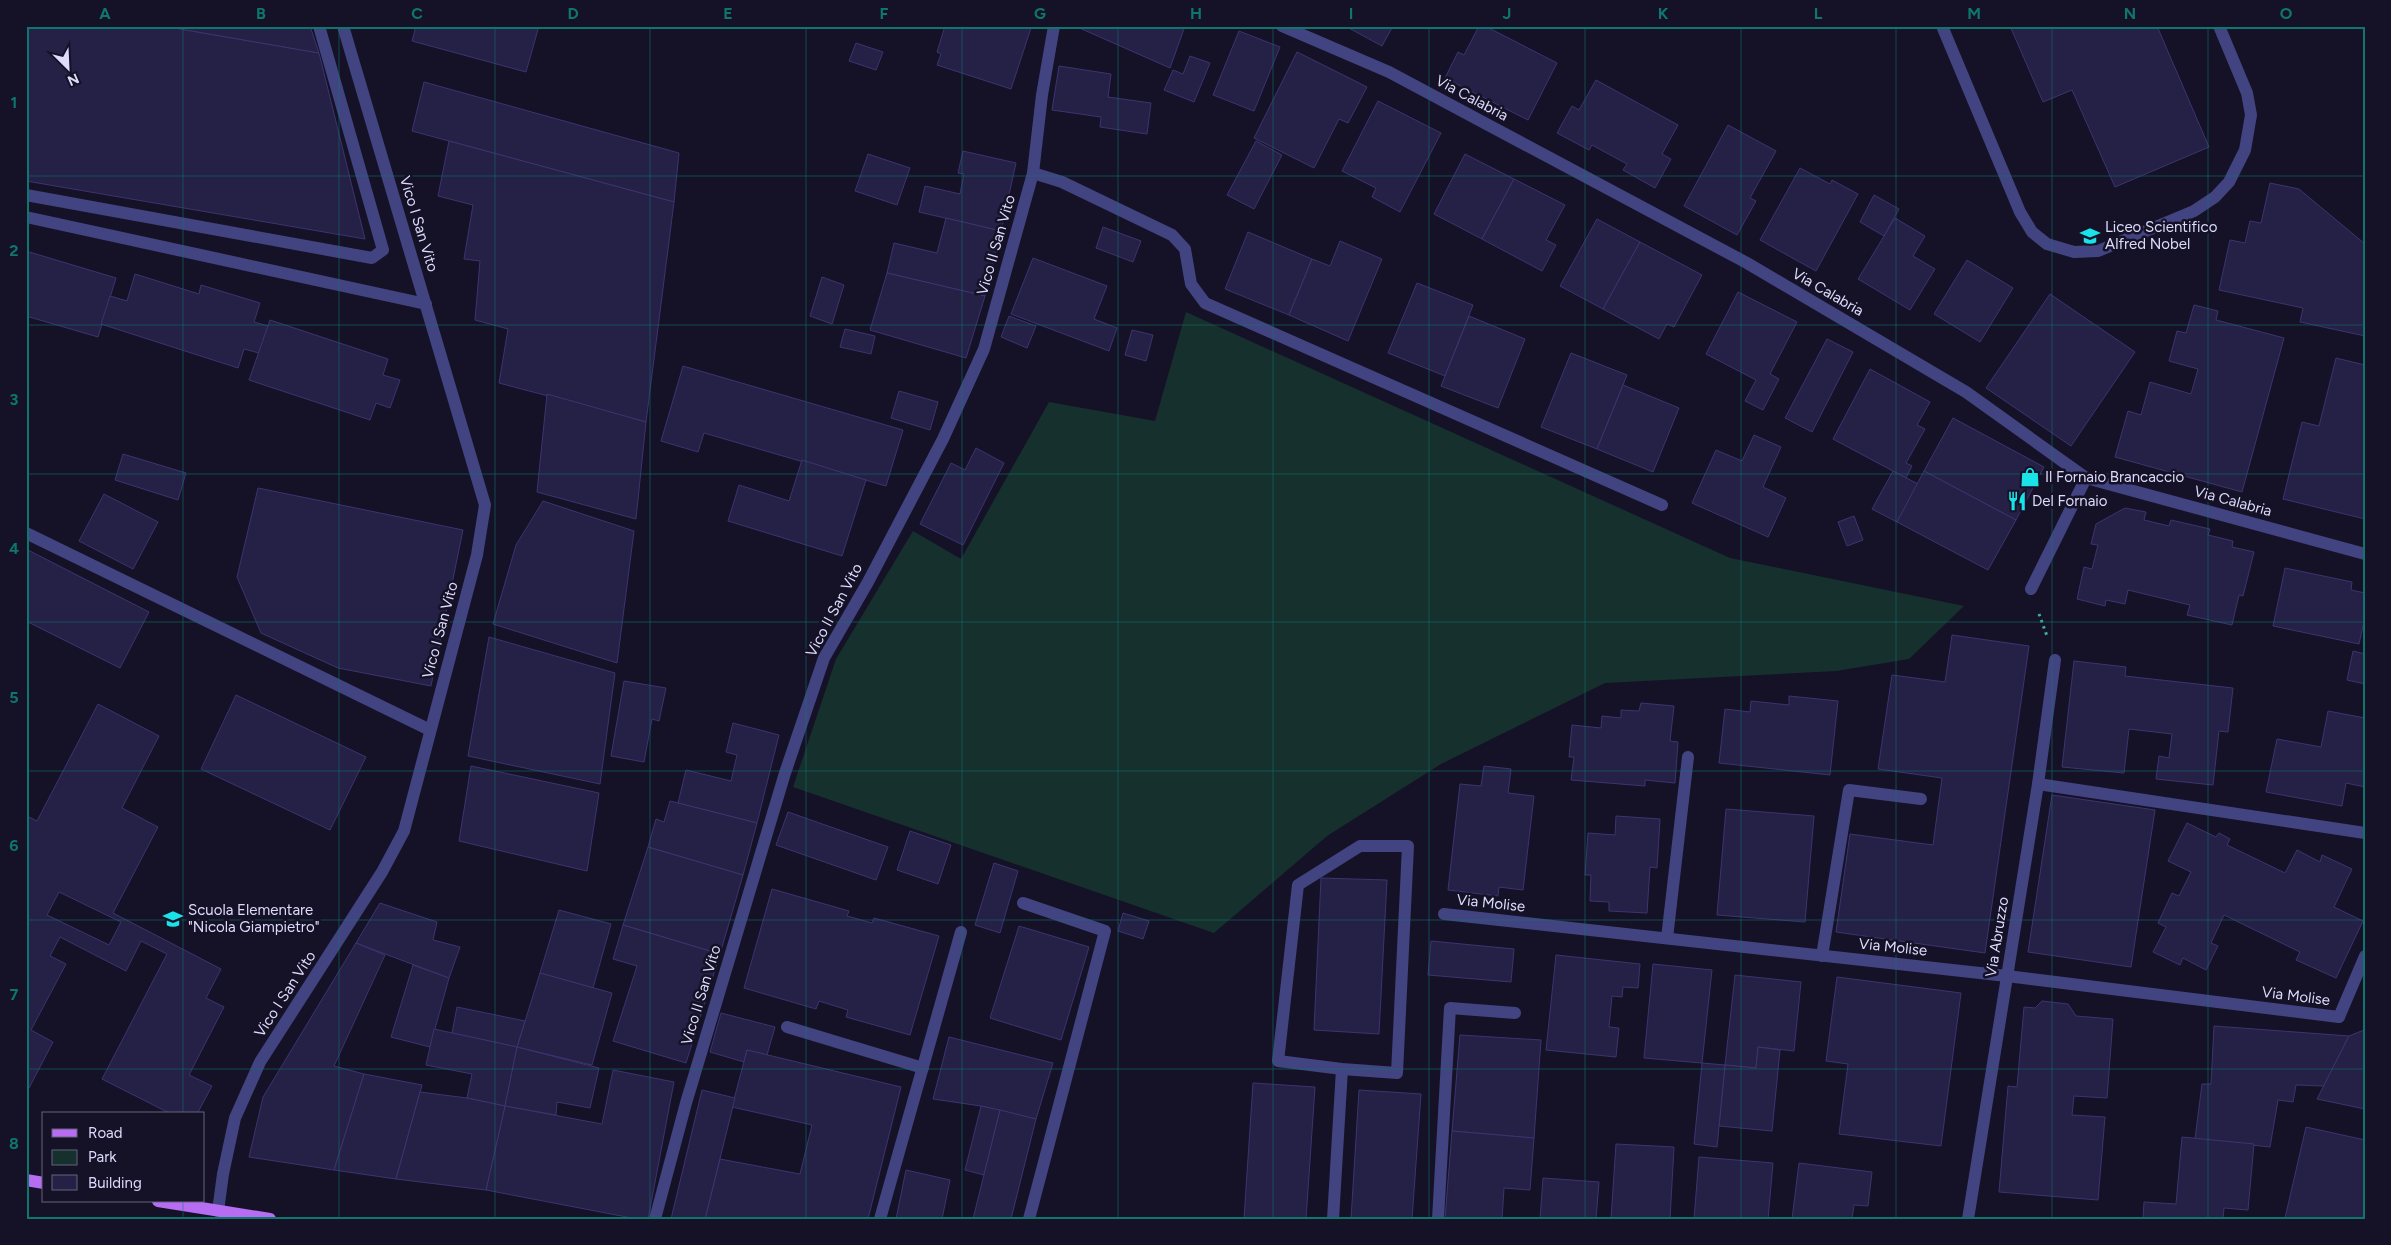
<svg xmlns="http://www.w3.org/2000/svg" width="2391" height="1245" viewBox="0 0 2391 1245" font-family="Figtree,sans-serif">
<rect width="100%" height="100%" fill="#151227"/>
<path fill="#16302e" d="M1186,312L1730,558L1964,606L1909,659L1836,671L1605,683L1441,764L1327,836L1214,933L793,787L836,659L913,531L961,559L1049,402L1155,421Z"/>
<g fill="#252046" stroke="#3c3470" fill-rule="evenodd">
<path d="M26,26H163L319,53L365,239L26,181Z"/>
<path d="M163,26H310L319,53Z"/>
<path d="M416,26H539L526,72L412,41Z"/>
<path d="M945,26H1025L1031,28L1011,89L937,65L941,54L937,52Z"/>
<path d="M1075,26H1185L1170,68Z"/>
<path d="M1345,26H1393L1382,46Z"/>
<path d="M1479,26H1485L1557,63L1528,120L1445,78L1458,52L1464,55Z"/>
<path d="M2010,26H2157L2209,147L2115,187L2072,90L2043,102Z"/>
<path d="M1239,31L1280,47L1254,111L1213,95Z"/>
<path d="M856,43L883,52L876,70L849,61Z"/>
<path d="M1297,52L1367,87L1348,123L1339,119L1314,168L1254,138Z"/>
<path d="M1190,56L1210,63L1194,102L1164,90L1173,70L1183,74Z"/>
<path d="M1059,66L1111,74L1108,97L1151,103L1147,134L1100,127L1101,117L1052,110Z"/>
<path d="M1596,80L1678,125L1662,154L1671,159L1655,188L1623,170L1627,164L1592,145L1589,150L1557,133L1572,106L1579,110Z"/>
<path d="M424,82L679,153L674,202L412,131Z"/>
<path d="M1378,101L1441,133L1400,212L1372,197L1376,188L1342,171Z"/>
<path d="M1728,125L1776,151L1750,198L1756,201L1737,235L1684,206Z"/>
<path d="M449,141L674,202L646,422L499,383L508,329L475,320L480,261L464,259L473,205L438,196Z"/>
<path d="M1256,141L1282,155L1254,209L1227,195Z"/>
<path d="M963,151L1016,163L1001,231L919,212L925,186L960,194L964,174L958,173Z"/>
<path d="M868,154L910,168L897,205L855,191Z"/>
<path d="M1465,154L1514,179L1482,239L1434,214Z"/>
<path d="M1800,168L1830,184L1832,180L1858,194L1816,271L1760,240Z"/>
<path d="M1514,179L1565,205L1546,240L1556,245L1542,271L1482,239Z"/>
<path d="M2270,183L2299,189L2365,244V336L2300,322L2303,308L2219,290L2230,240L2245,243L2250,221L2261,223Z"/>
<path d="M1874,195L1899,209L1884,236L1860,222Z"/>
<path d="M946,218L1001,231L985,296L887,273L894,243L937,253Z"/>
<path d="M1895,218L1925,236L1913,256L1935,269L1910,310L1858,279Z"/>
<path d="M1597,219L1640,242L1603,309L1560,286Z"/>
<path d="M1103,227L1141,241L1133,262L1096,248Z"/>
<path d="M1248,232L1312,259L1289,315L1225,289Z"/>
<path d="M1340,241L1382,259L1348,341L1289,315L1312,259L1330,266Z"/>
<path d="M1640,242L1702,275L1674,327L1667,324L1659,339L1603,309Z"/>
<path d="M26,251L116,278L98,337L26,316Z"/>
<path d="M1033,258L1107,286L1094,319L1117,328L1109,351L1011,314Z"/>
<path d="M1967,260L2013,288L1980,342L1934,314Z"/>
<path d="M887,273L985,296L966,358L870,330Z"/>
<path d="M135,274L199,294L201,285L260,303L254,322L268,326L259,353L244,349L238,368L101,324L110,296L127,301Z"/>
<path d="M822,277L844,285L832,324L810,316Z"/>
<path d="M1417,283L1473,305L1445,376L1388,353Z"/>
<path d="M1738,292L1797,322L1770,374L1779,379L1763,410L1745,401L1756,380L1706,354Z"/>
<path d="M2050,294L2135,352L2071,446L1986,388Z"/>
<path d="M2194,305L2218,311L2216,320L2284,338L2242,492L2115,457L2128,411L2141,415L2150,382L2191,394L2198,369L2169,361L2177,331L2186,333Z"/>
<path d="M1009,316L1036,326L1027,348L1001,337Z"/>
<path d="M1469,316L1525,339L1498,408L1441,386Z"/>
<path d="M270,320L388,359L383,375L400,380L390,408L376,403L370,420L249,380Z"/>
<path d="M845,329L875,336L871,354L840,347Z"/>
<path d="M1132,330L1153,335L1146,361L1125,355Z"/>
<path d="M1827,339L1853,352L1812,432L1785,418Z"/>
<path d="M1571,353L1627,375L1597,449L1541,427Z"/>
<path d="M2336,358L2365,365V519L2283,499L2302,422L2319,426Z"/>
<path d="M683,366L903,430L886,486L704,433L698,452L661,441Z"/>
<path d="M1870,369L1930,402L1917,425L1925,429L1906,463L1912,466L1906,478L1833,439Z"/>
<path d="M1623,385L1679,408L1653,472L1597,449Z"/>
<path d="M899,391L938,402L930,430L891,418Z"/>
<path d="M547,394L646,422L636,519L537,492Z"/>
<path d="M1953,418L2044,467L2016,520L1924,471Z"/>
<path d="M1754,435L1781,447L1763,487L1786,498L1768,537L1692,503L1716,450L1742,461Z"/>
<path d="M976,448L1004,463L963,545L920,524L951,463L965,470Z"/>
<path d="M123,454L186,473L178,500L115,480Z"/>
<path d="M802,460L866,480L842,556L728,521L739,485L789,501Z"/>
<path d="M1893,471L1918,484L1897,522L1872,509Z"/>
<path d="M1924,471L2016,520L1988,570L1897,522Z"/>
<path d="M258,488L463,530L431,686L338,668L261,633L237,577Z"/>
<path d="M104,494L158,522L133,569L79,541Z"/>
<path d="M543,501L634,531L617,663L493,624L516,545Z"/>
<path d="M2125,508L2146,512L2144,520L2169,526L2171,520L2210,529L2208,535L2233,541L2232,547L2254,552L2243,596L2239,595L2232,625L2187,615L2190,605L2128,590L2125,604L2106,600L2105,606L2077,599L2084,567L2092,569L2098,545L2091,544L2096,524Z"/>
<path d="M1854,516L1863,540L1847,546L1838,522Z"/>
<path d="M26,549L149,612L120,668L26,621Z"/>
<path d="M2285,568L2352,582L2351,590L2365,593V617L2359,644L2273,626Z"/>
<path d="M1952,635L2029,646L1985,953L1836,932L1850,834L1933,845L1942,778L1878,769L1892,675L1945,682Z"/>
<path d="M489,637L615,673L600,784L468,756Z"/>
<path d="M2353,651L2365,654V684L2347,680Z"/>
<path d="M2074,661L2126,667L2125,676L2233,688L2228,732L2219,731L2213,785L2156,779L2159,756L2169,758L2172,734L2129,729L2124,773L2062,767Z"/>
<path d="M624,681L666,688L659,721L652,719L644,762L611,756Z"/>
<path d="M236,695L366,757L330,830L201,769Z"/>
<path d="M1789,696L1838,701L1830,775L1719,763L1725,709L1750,712L1751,701L1789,705Z"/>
<path d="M1641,703L1674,706L1670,741L1678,742L1675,783L1645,780V786L1571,780L1574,757H1569L1572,725L1601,728L1602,716L1621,718V710L1639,711Z"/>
<path d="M98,704L159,736L122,808L158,827L113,913L221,969L206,998L224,1007L189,1075L212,1086L197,1114H171L102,1079L167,954L141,941L126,971L60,937L50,956L66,964L31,1030L53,1042L28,1090L26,1089V821L29,817L37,821ZM59,892L121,922L109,945L47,915Z"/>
<path d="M2328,711L2365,718V787L2346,783L2342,806L2266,792L2277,739L2321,747Z"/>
<path d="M733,723L779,735L757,823L678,803L686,770L731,781L737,755L726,752Z"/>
<path d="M471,766L599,793L587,871L459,841Z"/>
<path d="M1484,766L1511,769L1508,793L1534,796L1523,890L1499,887L1498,896L1448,890L1460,784L1481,786Z"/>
<path d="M2052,795L2155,810L2131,967L2028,952Z"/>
<path d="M670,801L757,823L743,875L648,847L656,819L664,822Z"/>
<path d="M1726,809L1814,816L1805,922L1717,915Z"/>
<path d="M788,812L888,847L876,880L776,845Z"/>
<path d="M1616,816L1660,819L1657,868L1650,867L1647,913L1609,911V902L1590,901L1591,875H1585L1588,833L1615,835Z"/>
<path d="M2187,823L2216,837L2219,833L2230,839L2227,845L2285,873L2297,850L2320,862L2322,855L2352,869L2334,907L2363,921L2336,978L2296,960L2300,952L2224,915L2211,943L2218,946L2206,970L2183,958L2180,965L2153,952L2166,927L2158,923L2172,893L2179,896L2191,872L2168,861Z"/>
<path d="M910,831L951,845L938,884L897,870Z"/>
<path d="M648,847L743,875L720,954L623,925Z"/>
<path d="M994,863L1018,871L1000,933L975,925Z"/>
<path d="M1321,878L1387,880L1379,1034L1314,1030Z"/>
<path d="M772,889L849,911L847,916L872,923L874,918L939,936L910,1035L846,1017L848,1010L819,1001L816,1009L744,988Z"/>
<path d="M380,903L437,922L433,940L460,947L449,978L356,943Z"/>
<path d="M559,910L611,924L593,988L540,973Z"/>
<path d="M1123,913L1149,921L1143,939L1118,931Z"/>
<path d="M623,925L720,954L686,1063L613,1041L637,966L613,959Z"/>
<path d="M1019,926L1089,947L1061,1040L990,1018Z"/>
<path d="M1431,941L1514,949L1511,982L1428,975Z"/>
<path d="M356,943L385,955L334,1066L364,1074L334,1170L249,1157L263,1097Z"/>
<path d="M1556,955L1640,964L1638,988L1623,987L1622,997L1612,996L1609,1027L1619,1028L1616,1057L1546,1050Z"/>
<path d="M1653,964L1712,970L1702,1063L1644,1058Z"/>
<path d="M413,965L449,978L430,1047L391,1037Z"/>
<path d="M540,973L612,993L592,1065L517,1047Z"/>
<path d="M1735,975L1801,982L1794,1051L1758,1047L1756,1068L1725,1065Z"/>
<path d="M1837,977L1961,993L1941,1146L1839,1134L1848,1064L1826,1061Z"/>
<path d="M2042,1001L2068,1004L2076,1016L2113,1019L2107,1098L2074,1096L2072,1115L2105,1117L2098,1200L1999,1192L2008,1086L2017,1087L2024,1007L2035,1008Z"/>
<path d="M457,1007L525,1021L517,1047L452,1033Z"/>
<path d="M721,1013L775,1027L767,1055L747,1050L744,1062L710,1052Z"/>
<path d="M2214,1026L2349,1036L2324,1086L2296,1085L2293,1102L2278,1100L2270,1147L2195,1139L2202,1084H2211Z"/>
<path d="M434,1029L517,1047L505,1106L467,1098L472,1074L426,1065Z"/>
<path d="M2364,1030L2365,1109L2317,1099L2349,1036Z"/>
<path d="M1460,1035L1541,1040L1534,1138L1452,1131Z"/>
<path d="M949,1037L1053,1063L1036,1119L981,1106L933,1099Z"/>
<path d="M517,1047L599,1068L590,1108L557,1102L556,1115L505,1106Z"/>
<path d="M1758,1047L1780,1050L1772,1131L1719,1126L1725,1065L1756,1068Z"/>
<path d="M747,1050L901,1087L868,1219H705L720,1159L800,1174L812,1125L732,1107Z"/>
<path d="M1702,1063L1725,1065L1717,1147L1694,1144Z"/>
<path d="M613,1070L674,1082L648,1219H637L486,1190L505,1106L602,1124Z"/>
<path d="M364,1074L422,1085L396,1179L334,1170Z"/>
<path d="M1253,1083L1315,1087L1306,1219H1244Z"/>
<path d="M702,1090L735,1098L705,1219H671Z"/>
<path d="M1359,1090L1421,1094L1412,1219H1351Z"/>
<path d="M420,1092L467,1098L505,1106L486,1190L396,1179Z"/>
<path d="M981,1106L1000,1110L984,1175L965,1170Z"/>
<path d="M1000,1110L1036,1119L1011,1219H973Z"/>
<path d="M2306,1127L2365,1140V1219L2285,1218Z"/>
<path d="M1452,1131L1534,1138L1530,1190L1504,1188L1502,1219H1445Z"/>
<path d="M2182,1137L2254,1144L2248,1210L2224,1208L2223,1219H2143L2144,1202L2176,1204Z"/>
<path d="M1616,1144L1674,1147L1670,1219H1611Z"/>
<path d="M1699,1157L1773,1163L1768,1219H1694Z"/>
<path d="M1799,1163L1872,1172L1868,1206L1854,1205L1852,1219H1792Z"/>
<path d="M906,1170L950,1180L942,1219H896Z"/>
<path d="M1543,1178L1599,1182L1596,1219H1540Z"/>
</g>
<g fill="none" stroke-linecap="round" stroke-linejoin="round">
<path stroke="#3cafa1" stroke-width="3" stroke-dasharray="2.5 4" stroke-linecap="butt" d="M2039,614L2047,636"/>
<g stroke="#424481" stroke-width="12">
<path d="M1942,26L2020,212L2032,232L2047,244L2074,252L2098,251L2194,211L2215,197L2229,182L2245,150L2251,115L2247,93L2219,26"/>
<path d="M1033,173L1062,182L1172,235L1185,249L1191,284L1205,303L1662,505"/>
<path d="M26,195L372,258L383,250L319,26"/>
<path d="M26,217L426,304"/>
<path d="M26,533L430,730"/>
<path d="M2031,589L2086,478"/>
<path d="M2038,784L2365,833"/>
<path d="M1023,903L1105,931L1029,1219"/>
<path d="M1667,938L1688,757"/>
<path d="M1822,956L1849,790L1921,799"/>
<path d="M2339,1017L2365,956"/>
<path d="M787,1027L923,1068"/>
<path d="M880,1219L961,932"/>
<path d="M1333,1219L1342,1069L1278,1061L1298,885L1360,846H1408L1397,1073L1342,1069"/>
<path d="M1438,1219L1450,1008L1515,1013"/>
</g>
<g stroke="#424481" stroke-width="12">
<path d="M1282,26L1389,72L1747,263L1966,392L2086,478L2365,554"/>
<path d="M1444,914L2007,976L2339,1017"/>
<path d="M218,1211L223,1174L235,1118L260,1062L382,872L404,831L477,555L485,505L343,26"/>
<path d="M655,1219L686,1103L785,773L824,658L868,582L943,439L984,349L1033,173L1042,95L1054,26"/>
<path d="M1968,1219L2038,784L2055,660"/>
</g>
<g stroke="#b76df1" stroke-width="12">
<path d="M26,1180L44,1183"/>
<path d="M158,1201L270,1219"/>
</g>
</g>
<path fill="none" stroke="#0f766e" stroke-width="1" stroke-opacity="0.55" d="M183,26V1114M339,26V1219M495,26V1219M650,26V1219M806,26V1219M962,26V1219M1118,26V1219M1273,26V1219M1429,26V1219M1585,26V1219M1741,26V1219M1896,26V1219M2052,26V1219M2208,26V1219M26,176H2365M26,325H2365M26,474H2365M26,622H2365M26,771H2365M26,920H2365M26,1069H2365M183,1201V1219"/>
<defs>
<symbol id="school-bare" viewBox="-9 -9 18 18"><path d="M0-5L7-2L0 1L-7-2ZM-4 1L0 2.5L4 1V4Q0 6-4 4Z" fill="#1ae2e9" stroke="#151227" stroke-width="2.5" paint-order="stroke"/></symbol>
<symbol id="shop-bare" viewBox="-9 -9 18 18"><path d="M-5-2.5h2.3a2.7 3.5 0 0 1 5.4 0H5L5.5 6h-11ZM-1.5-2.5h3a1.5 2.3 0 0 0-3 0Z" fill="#1ae2e9" stroke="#151227" stroke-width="2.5" paint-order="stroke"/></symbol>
<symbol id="restaurant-bare" viewBox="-9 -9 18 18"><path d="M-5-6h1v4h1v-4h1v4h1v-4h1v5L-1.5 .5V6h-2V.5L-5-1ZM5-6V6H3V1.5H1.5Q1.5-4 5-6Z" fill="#1ae2e9" stroke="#151227" stroke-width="2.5" paint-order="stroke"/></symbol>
</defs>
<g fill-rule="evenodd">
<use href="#school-bare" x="2076" y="222" width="28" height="28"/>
<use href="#shop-bare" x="2016" y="463" width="28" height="28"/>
<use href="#restaurant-bare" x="2003" y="487" width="28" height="28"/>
<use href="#school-bare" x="159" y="905" width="28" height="28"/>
</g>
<g text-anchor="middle" stroke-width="5" stroke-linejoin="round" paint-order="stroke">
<g font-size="15" fill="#dddbfc" stroke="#151227">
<text transform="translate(1472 98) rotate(28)" y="5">Via Calabria</text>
<text transform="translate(419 224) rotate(73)" y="5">Vico I San Vito</text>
<text transform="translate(996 245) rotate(-74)" y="5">Vico II San Vito</text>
<text transform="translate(1828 292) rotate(30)" y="5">Via Calabria</text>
<text transform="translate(2233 501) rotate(15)" y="5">Via Calabria</text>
<text transform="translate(834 610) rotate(-62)" y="5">Vico II San Vito</text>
<text transform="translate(440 630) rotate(-75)" y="5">Vico I San Vito</text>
<text transform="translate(1491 903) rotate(6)" y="5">Via Molise</text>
<text transform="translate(1997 937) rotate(-81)" y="5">Via Abruzzo</text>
<text transform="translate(1893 947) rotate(6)" y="5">Via Molise</text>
<text transform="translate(285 994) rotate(-57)" y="5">Vico I San Vito</text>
<text transform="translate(701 995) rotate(-73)" y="5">Vico II San Vito</text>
<text transform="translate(2296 996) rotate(7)" y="5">Via Molise</text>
</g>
<g font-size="15" fill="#dddbfc" stroke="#151227" text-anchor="start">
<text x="2105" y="232">Liceo Scientifico<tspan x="2105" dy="17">Alfred Nobel</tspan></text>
<text x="2045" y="482">Il Fornaio Brancaccio</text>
<text x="2032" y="506">Del Fornaio</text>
<text x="188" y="915">Scuola Elementare<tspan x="188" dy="17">"Nicola Giampietro"</tspan></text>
</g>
</g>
<rect width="2391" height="1245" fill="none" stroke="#151227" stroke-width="55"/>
<rect x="42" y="1112" width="162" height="90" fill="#151227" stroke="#65627c"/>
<rect x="52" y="1129" width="25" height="8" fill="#b76df1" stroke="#65627c"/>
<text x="88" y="1138" font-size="15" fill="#dddbfc">Road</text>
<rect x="52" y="1150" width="25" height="15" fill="#16302e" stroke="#65627c"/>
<text x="88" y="1162" font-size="15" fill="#dddbfc">Park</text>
<rect x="52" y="1175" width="25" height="15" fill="#252046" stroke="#65627c"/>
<text x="88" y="1188" font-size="15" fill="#dddbfc">Building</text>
<g transform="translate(68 68) rotate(156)" stroke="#151227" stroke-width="4" paint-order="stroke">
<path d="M0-4L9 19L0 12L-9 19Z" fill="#dddbfc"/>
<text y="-8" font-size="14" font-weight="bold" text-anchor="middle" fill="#dddbfc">N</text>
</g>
<rect x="28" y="28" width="2336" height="1190" fill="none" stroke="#0f766e" stroke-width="2"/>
<g font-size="16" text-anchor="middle" font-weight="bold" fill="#0f766e">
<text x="105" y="19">A</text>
<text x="261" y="19">B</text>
<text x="417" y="19">C</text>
<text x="573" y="19">D</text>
<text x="728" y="19">E</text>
<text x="884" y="19">F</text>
<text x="1040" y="19">G</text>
<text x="1196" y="19">H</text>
<text x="1351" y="19">I</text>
<text x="1507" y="19">J</text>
<text x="1663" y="19">K</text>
<text x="1818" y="19">L</text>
<text x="1974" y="19">M</text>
<text x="2130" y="19">N</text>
<text x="2286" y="19">O</text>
<text x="14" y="108">1</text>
<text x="14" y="256">2</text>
<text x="14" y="405">3</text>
<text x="14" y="554">4</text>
<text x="14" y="703">5</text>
<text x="14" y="851">6</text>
<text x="14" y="1000">7</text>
<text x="14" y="1149">8</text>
</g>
</svg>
